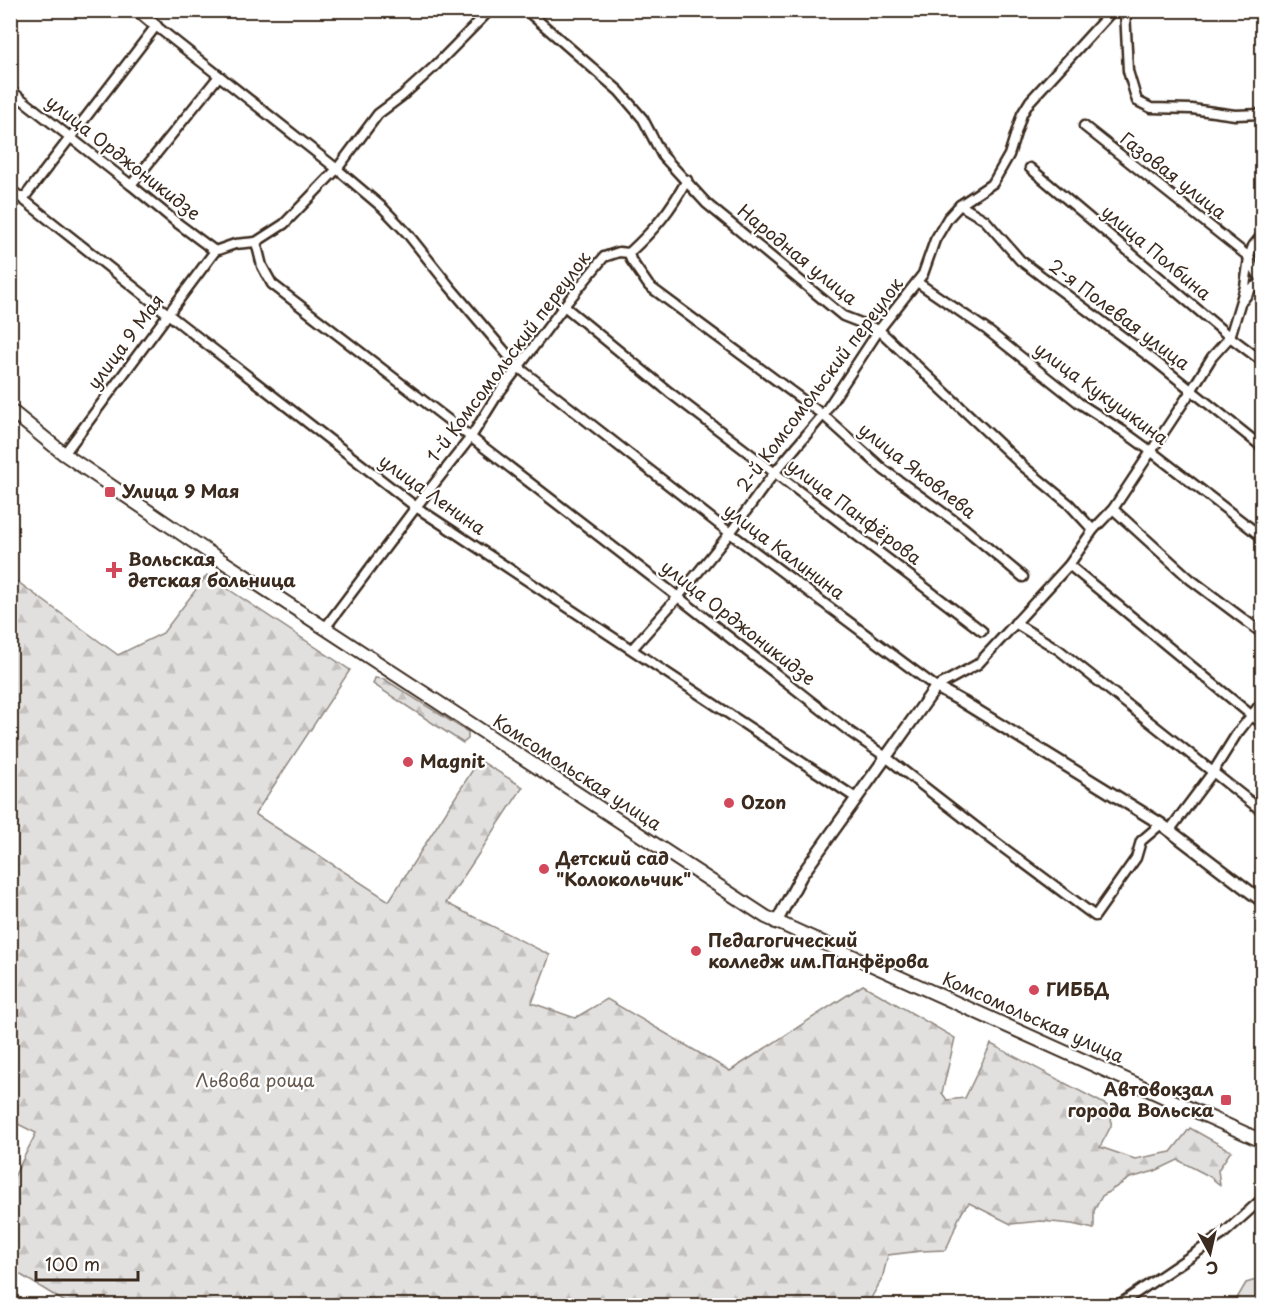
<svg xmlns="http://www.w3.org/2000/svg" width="1273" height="1316" viewBox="0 0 1273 1316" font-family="'Playpen Sans',sans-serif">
<defs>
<pattern id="forest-firs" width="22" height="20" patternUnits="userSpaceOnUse" patternTransform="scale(1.5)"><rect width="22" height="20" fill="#e2e0de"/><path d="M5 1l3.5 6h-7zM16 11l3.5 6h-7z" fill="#c3c0be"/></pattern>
</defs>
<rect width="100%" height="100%" fill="#fff"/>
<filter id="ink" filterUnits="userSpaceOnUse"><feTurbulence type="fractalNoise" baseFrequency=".0167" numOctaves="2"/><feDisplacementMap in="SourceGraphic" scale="12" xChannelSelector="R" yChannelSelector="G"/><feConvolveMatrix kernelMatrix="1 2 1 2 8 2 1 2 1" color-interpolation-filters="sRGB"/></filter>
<g filter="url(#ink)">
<g fill="url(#forest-firs)" stroke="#8e857e" stroke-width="1.5">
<path d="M207,575L350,670L255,814L389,901L479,760L523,787L446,903L550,955L532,1003L575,1018L607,999L730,1071L863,985L955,1038L942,1093L947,1100L965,1098L991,1044L1112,1108L1111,1126L1100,1147L1135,1159L1171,1152L1190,1128L1231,1151L1218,1170L1220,1185L1209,1176L1178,1160L1155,1171L1130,1178L1102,1196L1094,1211V1229L1072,1224L1041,1221L1011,1224L969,1203C955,1217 955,1235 945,1250L921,1251L888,1255L882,1279L867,1305H70L11,1269V1183L36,1133L10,1120L11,577L118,655L163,633Z"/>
<path d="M375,678L384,679L468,732V739L463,743L373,684Z"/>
</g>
<path fill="#e2e0de" stroke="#8e857e" stroke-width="1.5" d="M1256,1280L1262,1285V1305H1233L1246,1283Z"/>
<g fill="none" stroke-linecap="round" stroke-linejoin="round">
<defs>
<g id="minor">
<path d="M526,10L619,91L643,119L662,155L707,204L843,316L879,330L1024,467L1069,504L1093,530"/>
<path d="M1125,10L1128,71L1137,101L1151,108L1192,109L1235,115L1262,114"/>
<path d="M10,90L131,185L176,222L215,251"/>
<path d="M1084,126L1249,257L1254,268L1262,281"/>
<path d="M1030,168L1230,337L1262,361"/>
<path d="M131,185L219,76"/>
<path d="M10,189L168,314L416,507L856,798"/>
<path d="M23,199L156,26L337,169L383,208L407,233L450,287L518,367L730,533L936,687L978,664L1069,565L1093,530L1113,509L1191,391L1212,357L1230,337L1245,287L1249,257L1253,246L1262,235"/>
<path d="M960,205L985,220L1020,260L1155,361L1262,447"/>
<path d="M256,242L262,266L272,284L678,597L850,732L886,757L986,835L1095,916L1136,858L1141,841L1161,824"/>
<path d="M215,251L235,244L256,242L284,224L337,169L378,114L402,96L434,67L490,10"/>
<path d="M629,253L631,260L649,286L823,415L884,470L963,527L1023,577"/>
<path d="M917,282L987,330L1079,403L1123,431L1152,452L1262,537"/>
<path d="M1243,300L1252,288L1262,282"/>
<path d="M564,306L669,392L982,631"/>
<path d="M64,454L215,251"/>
<path d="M1113,509L1190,579L1262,633"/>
<path d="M1069,565L1262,724"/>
<path d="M1015,623L1059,650L1262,811"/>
<path d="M325,628L416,507L471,437L496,397L564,306L604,257L619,252L629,253C655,229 670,211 687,180"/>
<path d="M632,649L678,597L730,533L775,472L823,415L879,330L923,274L935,240L948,218L960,205L993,183L1009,155L1022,114L1030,101L1113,10"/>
<path d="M1169,831L1213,772L1236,735L1262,702"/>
<path d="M1117,1306L1222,1235L1262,1199"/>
</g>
<g id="tertiary">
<path d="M137,10L156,26"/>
<path d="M776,923L801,876L936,687L963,702L1161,824L1262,901"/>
</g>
<path id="secondary" d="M10,410L64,454L204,549L766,917L1262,1141"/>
</defs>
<use href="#minor" stroke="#3b2a1e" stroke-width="13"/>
<use href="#tertiary" stroke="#3b2a1e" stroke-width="15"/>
<use href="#secondary" stroke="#3b2a1e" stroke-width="16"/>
<use href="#minor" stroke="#fff" stroke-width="8"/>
<use href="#tertiary" stroke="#fff" stroke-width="10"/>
<use href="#secondary" stroke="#fff" stroke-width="12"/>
</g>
</g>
<g fill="#d1495b" stroke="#fff" stroke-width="2">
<rect x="104" y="486" width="12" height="12" rx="3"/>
<path d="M111 561h6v6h6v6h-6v6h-6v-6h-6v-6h6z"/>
<circle cx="408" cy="762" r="6"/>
<circle cx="729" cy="803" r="6"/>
<circle cx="544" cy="869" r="6"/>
<circle cx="696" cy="951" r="6"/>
<circle cx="1034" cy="990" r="6"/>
<rect x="1220" y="1094" width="12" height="12" rx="3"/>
</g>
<g text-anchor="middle" stroke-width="4.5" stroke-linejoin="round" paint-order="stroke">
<g font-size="18" fill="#3b2a1e" stroke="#fff">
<text transform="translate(123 158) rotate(38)" y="6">улица Орджоникидзе</text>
<text transform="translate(1173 176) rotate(38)" y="6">Газовая улица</text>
<text transform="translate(1156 253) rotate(40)" y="6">улица Полбина</text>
<text transform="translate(797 255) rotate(39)" y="6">Народная улица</text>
<text transform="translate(1119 315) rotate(37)" y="6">2-я Полевая улица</text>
<text transform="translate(126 342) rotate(-53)" y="6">улица 9 Мая</text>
<text transform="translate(509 357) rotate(-53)" y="6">1-й Комсомольский переулок</text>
<text transform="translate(820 385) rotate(-53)" y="6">2-й Комсомольский переулок</text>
<text transform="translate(1101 394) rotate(36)" y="6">улица Кукушкина</text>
<text transform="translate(917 471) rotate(38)" y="6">улица Яковлева</text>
<text transform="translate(432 495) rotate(35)" y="6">улица Ленина</text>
<text transform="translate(854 512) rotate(37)" y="6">улица Панфёрова</text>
<text transform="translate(784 552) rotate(37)" y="6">улица Калинина</text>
<text transform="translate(738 623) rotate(38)" y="6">улица Орджоникидзе</text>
<text transform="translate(577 773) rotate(33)" y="6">Комсомольская улица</text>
<text transform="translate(1033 1018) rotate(24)" y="6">Комсомольская улица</text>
</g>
<g font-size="18" font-weight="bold" fill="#3b2a1e" stroke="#fff" text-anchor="start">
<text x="122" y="498">Улица 9 Мая</text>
<text x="128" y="566">Вольская<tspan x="128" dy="21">детская больница</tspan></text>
<text x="420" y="768">Magnit</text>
<text x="741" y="809">Ozon</text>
<text x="556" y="865">Детский сад<tspan x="556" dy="21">"Колокольчик"</tspan></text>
<text x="708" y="947">Педагогический<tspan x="708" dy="21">колледж им.Панфёрова</tspan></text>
<text x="1046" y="996">ГИББД</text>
<text x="1214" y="1096" text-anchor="end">Автовокзал<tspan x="1214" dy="21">города Вольска</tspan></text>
</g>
<g font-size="18" fill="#65584e" stroke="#fff">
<text x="255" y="1087">Львова роща</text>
</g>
</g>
<rect width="1273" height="1316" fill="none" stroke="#fff" stroke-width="36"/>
<rect x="18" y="18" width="1237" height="1280" fill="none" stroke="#3b2a1e" stroke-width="2" filter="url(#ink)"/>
<g transform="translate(1210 1253) rotate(172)" stroke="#ffffff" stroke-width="4.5" paint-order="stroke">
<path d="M0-4.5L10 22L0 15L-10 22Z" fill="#3b2a1e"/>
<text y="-9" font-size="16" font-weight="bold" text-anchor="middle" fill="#3b2a1e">С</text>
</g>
<path d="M36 1271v9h102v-9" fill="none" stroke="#3b2a1e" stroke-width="3"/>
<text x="45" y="1271" font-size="18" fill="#3b2a1e" stroke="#ffffff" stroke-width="4.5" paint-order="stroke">100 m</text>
</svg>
